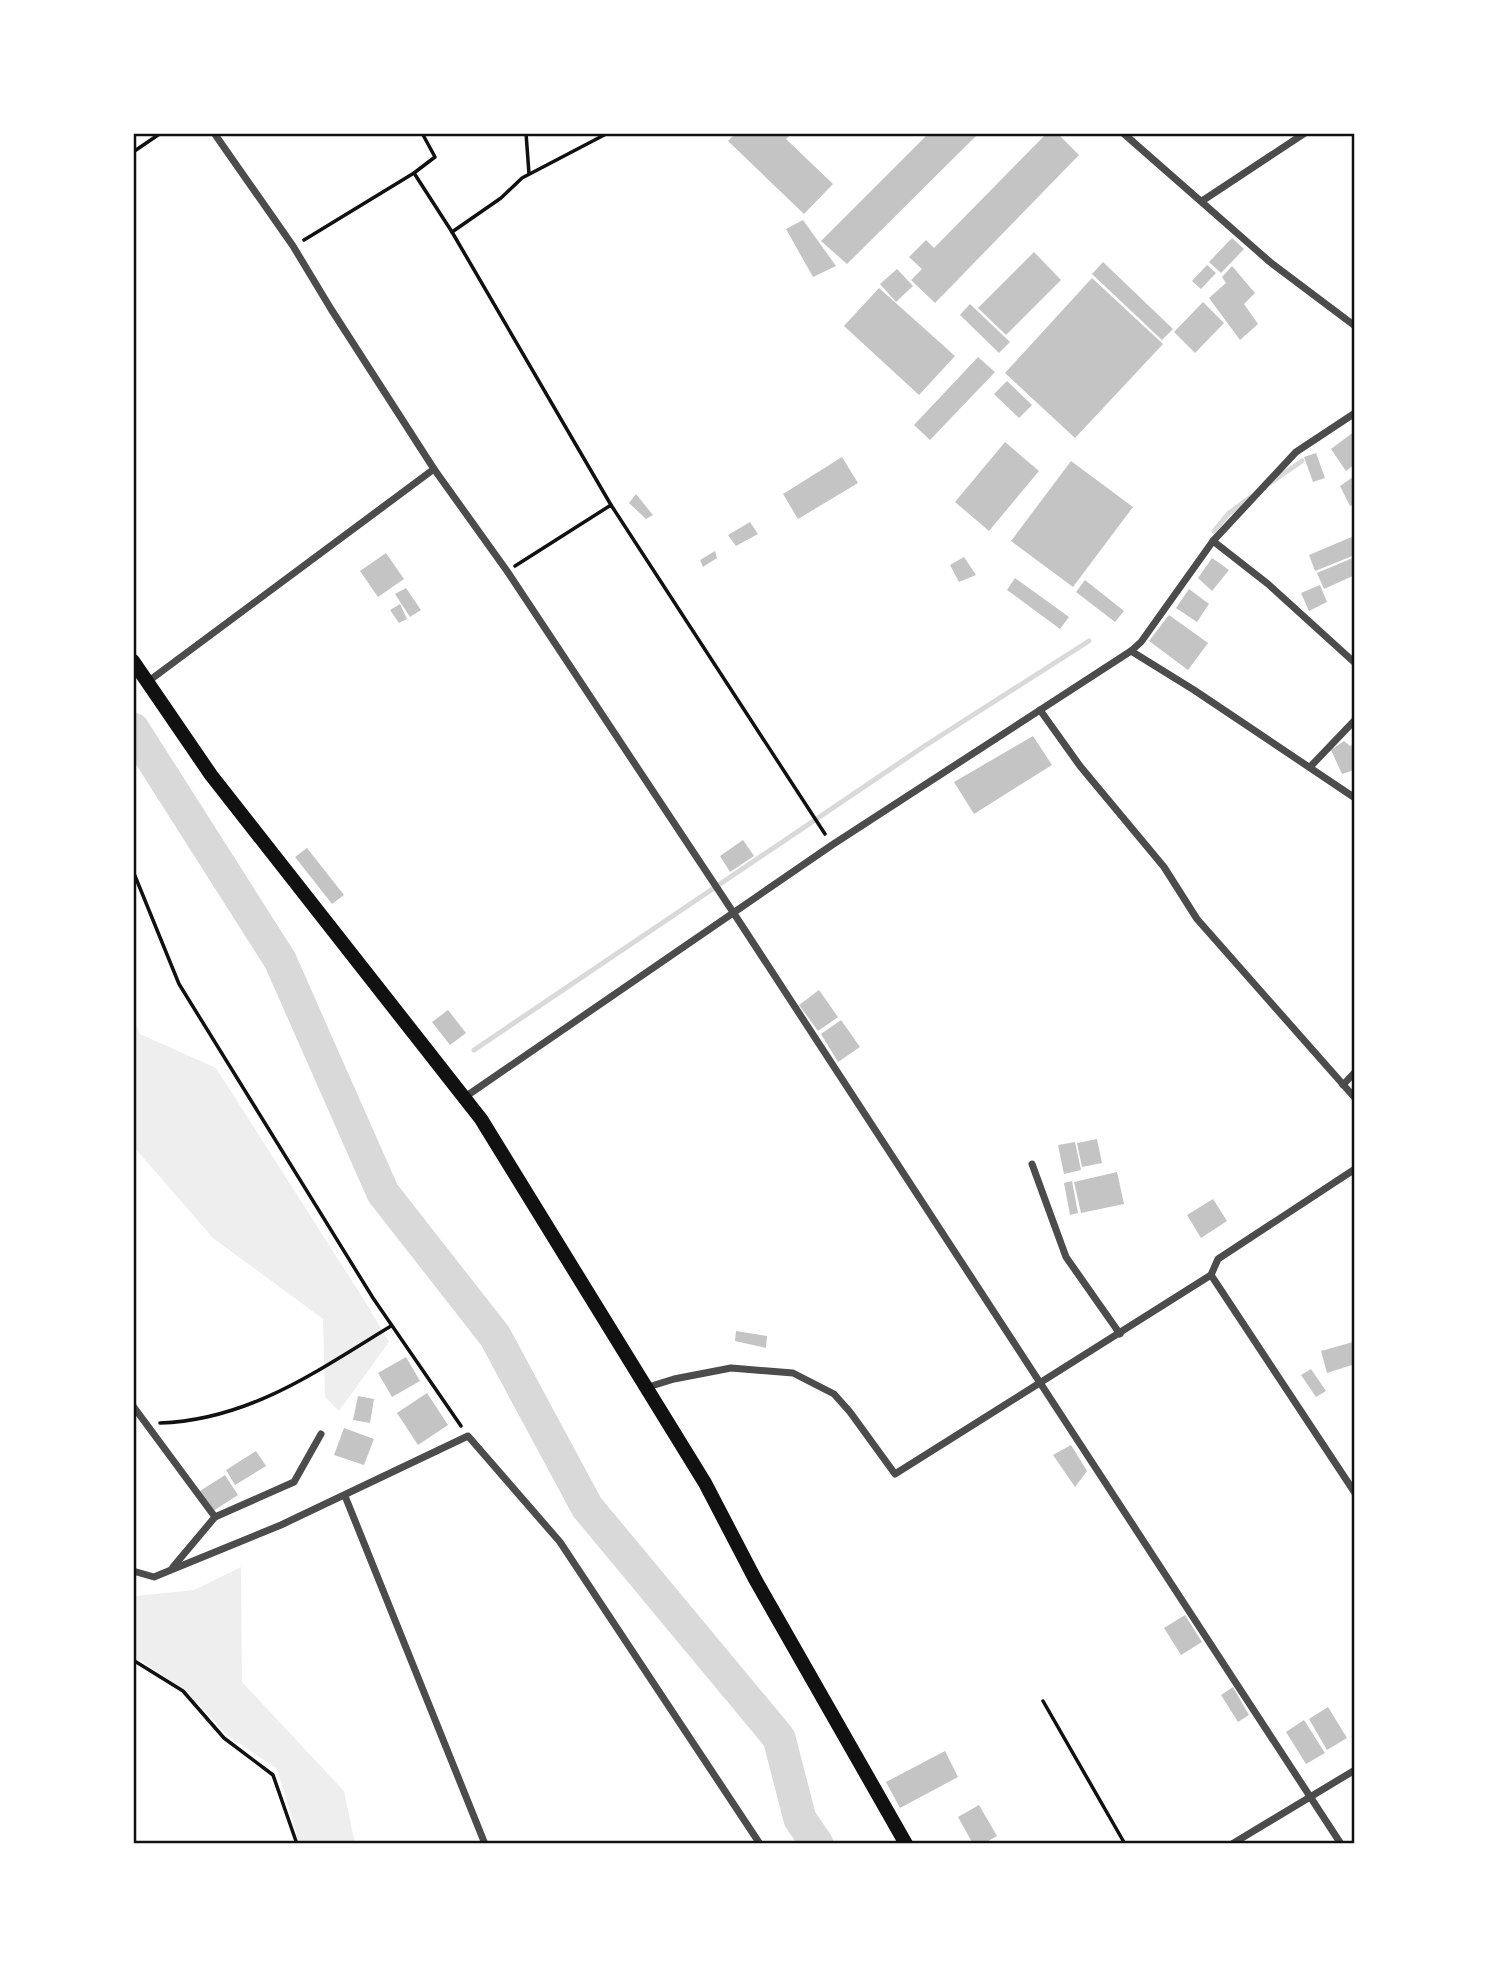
<svg xmlns="http://www.w3.org/2000/svg" width="1488" height="1977" viewBox="0 0 1488 1977" font-family="'Source Sans 3',sans-serif">
<rect width="100%" height="100%" fill="#fff"/>
<g fill="#eee">
<path d="M133,1018L140,1034L216,1068L366,1303L389,1342L339,1411L325,1397L323,1319L213,1238L133,1146Z"/>
<path d="M241,1567L242,1682L344,1791L355,1844H300L277,1769L226,1734L185,1690L133,1656L135,1596L194,1590Z"/>
</g>
<g fill="none" stroke-linecap="round" stroke-linejoin="round">
<g stroke="#d9d9d9" stroke-width="5">
<path d="M1270,483L1302,461"/>
<path d="M1214,531L1229,513L1251,497"/>
<path d="M474,1050L923,747L1089,641"/>
</g>
<path stroke="#d9d9d9" stroke-width="33" d="M133,729L280,960L383,1193L495,1336L587,1507L779,1738L800,1819L817,1844"/>
</g>
<g fill="#c4c4c4">
<path d="M736,133H792L786,139L833,184L804,214L728,141Z"/>
<path d="M929,133H979L847,264L821,241Z"/>
<path d="M1047,133H1057L1079,155L935,303L911,280L922,269L909,257L926,240L934,248Z"/>
<path d="M803,220L836,266L813,277L786,229Z"/>
<path d="M1232,238L1244,249L1221,273L1209,262Z"/>
<path d="M1034,252L1061,280L1006,335L978,308Z"/>
<path d="M1103,262L1173,329L1162,340L1092,274Z"/>
<path d="M1207,265L1216,273L1201,289L1192,281Z"/>
<path d="M1232,266L1255,293L1244,304L1258,324L1240,340L1209,298L1226,283L1222,277Z"/>
<path d="M897,269L913,286L896,302L880,284Z"/>
<path d="M1092,278L1163,344L1075,438L1005,373Z"/>
<path d="M879,288L955,356L919,395L844,326Z"/>
<path d="M1203,302L1224,323L1195,353L1174,332Z"/>
<path d="M970,304L1010,342L999,353L960,315Z"/>
<path d="M978,357L995,372L930,440L914,425Z"/>
<path d="M1007,381L1032,405L1019,418L994,394Z"/>
<path d="M1355,431V464L1346,471L1331,449Z"/>
<path d="M1005,442L1039,471L989,531L955,502Z"/>
<path d="M1316,453L1325,478L1313,482L1304,457Z"/>
<path d="M842,457L858,483L798,519L783,494Z"/>
<path d="M1071,461L1133,507L1073,587L1011,541Z"/>
<path d="M1353,477L1355,503L1350,506L1340,486Z"/>
<path d="M636,494L653,515L646,519L629,503Z"/>
<path d="M750,522L758,534L736,546L728,535Z"/>
<path d="M1354,536L1355,555L1315,571L1309,555Z"/>
<path d="M715,551L717,558L703,567L700,560Z"/>
<path d="M386,553L404,579L378,597L360,571Z"/>
<path d="M964,557L976,575L959,582L950,565Z"/>
<path d="M1355,557V575L1324,589L1317,573Z"/>
<path d="M1212,558L1229,570L1212,591L1198,578Z"/>
<path d="M1015,578L1069,617L1060,629L1007,590Z"/>
<path d="M1085,580L1124,611L1115,622L1076,592Z"/>
<path d="M1320,585L1327,602L1309,611L1301,593Z"/>
<path d="M406,588L421,610L410,617L395,594Z"/>
<path d="M1189,589L1209,604L1197,622L1176,608Z"/>
<path d="M400,604L407,619L399,623L390,610Z"/>
<path d="M1169,615L1208,643L1188,670L1149,641Z"/>
<path d="M1033,736L1052,765L974,814L954,782Z"/>
<path d="M1344,741L1350,746L1355,744V761L1353,762L1354,770L1342,774L1331,750Z"/>
<path d="M743,840L754,856L730,872L720,856Z"/>
<path d="M307,848L344,895L332,904L295,857Z"/>
<path d="M819,990L838,1017L818,1031L799,1005Z"/>
<path d="M448,1010L466,1033L450,1045L432,1022Z"/>
<path d="M841,1020L860,1047L838,1062L821,1034Z"/>
<path d="M1097,1139L1102,1163L1082,1167L1077,1143Z"/>
<path d="M1075,1142L1081,1170L1064,1174L1058,1145Z"/>
<path d="M1117,1172L1124,1204L1081,1213L1074,1182Z"/>
<path d="M1072,1181L1078,1213L1070,1215L1064,1183Z"/>
<path d="M1213,1199L1227,1221L1201,1238L1187,1215Z"/>
<path d="M736,1331L767,1336L766,1348L735,1341Z"/>
<path d="M1353,1342L1355,1364L1327,1373L1321,1351Z"/>
<path d="M406,1357L420,1381L392,1397L378,1373Z"/>
<path d="M1311,1369L1326,1391L1316,1397L1301,1375Z"/>
<path d="M427,1393L448,1425L418,1445L397,1413Z"/>
<path d="M358,1396L374,1399L370,1423L353,1420Z"/>
<path d="M344,1428L374,1439L364,1465L334,1455Z"/>
<path d="M1071,1445L1087,1471L1075,1487L1053,1455Z"/>
<path d="M256,1451L266,1466L235,1485L226,1470Z"/>
<path d="M225,1475L238,1495L213,1511L200,1491Z"/>
<path d="M1185,1615L1202,1642L1181,1655L1164,1628Z"/>
<path d="M1233,1687L1249,1715L1238,1722L1221,1695Z"/>
<path d="M1328,1707L1347,1738L1327,1750L1309,1719Z"/>
<path d="M1304,1720L1325,1753L1306,1764L1286,1732Z"/>
<path d="M945,1751L958,1777L900,1808L886,1782Z"/>
<path d="M979,1805L997,1836L983,1844H973L958,1817Z"/>
</g>
<g fill="none" stroke-linecap="round" stroke-linejoin="round">
<g stroke="#111" stroke-width="3.5">
<path d="M526,133L529,174"/>
<path d="M133,152L161,133"/>
<path d="M414,173L435,157L422,133"/>
<path d="M452,232L611,505"/>
<path d="M304,240L414,173L452,232L501,198L522,178L608,133"/>
<path d="M515,566L611,505L825,834"/>
<path d="M133,871L179,984L373,1298L461,1426"/>
<path d="M160,1423C249,1420 317,1371 391,1326"/>
<path d="M133,1660L183,1691L224,1738L273,1775L297,1844"/>
<path d="M1043,1701L1125,1844"/>
</g>
<g stroke="#4c4c4c" stroke-width="7">
<path d="M214,133L293,246L331,309L434,469L507,571L733,912L1341,1844"/>
<path d="M1123,133L1270,262L1355,326"/>
<path d="M1202,201L1305,133"/>
<path d="M1213,541L1268,584L1355,663"/>
<path d="M1131,651L1194,690L1355,798"/>
<path d="M146,683L434,469"/>
<path d="M1040,710L1080,766L1164,867L1197,919L1355,1098"/>
<path d="M1310,767L1355,720"/>
<path d="M1343,1085L1355,1072"/>
<path d="M465,1097L832,845L1131,651L1141,642L1213,541L1296,452L1355,413"/>
<path d="M1032,1164L1066,1257L1120,1334"/>
<path d="M1211,1275L1355,1493"/>
<path d="M645,1388L674,1379L731,1368L793,1373L834,1394L850,1412L895,1474L1211,1275L1218,1259L1355,1169"/>
<path d="M133,1406L215,1517"/>
<path d="M345,1496L485,1844"/>
<path d="M173,1567L215,1517L294,1482L321,1434"/>
<path d="M133,1571L154,1577L171,1570L281,1525L468,1436L560,1542L760,1844"/>
<path d="M1232,1844L1355,1770"/>
</g>
<path stroke="#111" stroke-width="14" d="M133,661L211,775L481,1119L705,1483L755,1579L906,1844"/>
</g>
<rect width="1488" height="1977" fill="none" stroke="#ffffff" stroke-width="270"/>
<rect x="135" y="135" width="1218" height="1707" fill="none" stroke="#111" stroke-width="2.5"/>
</svg>
